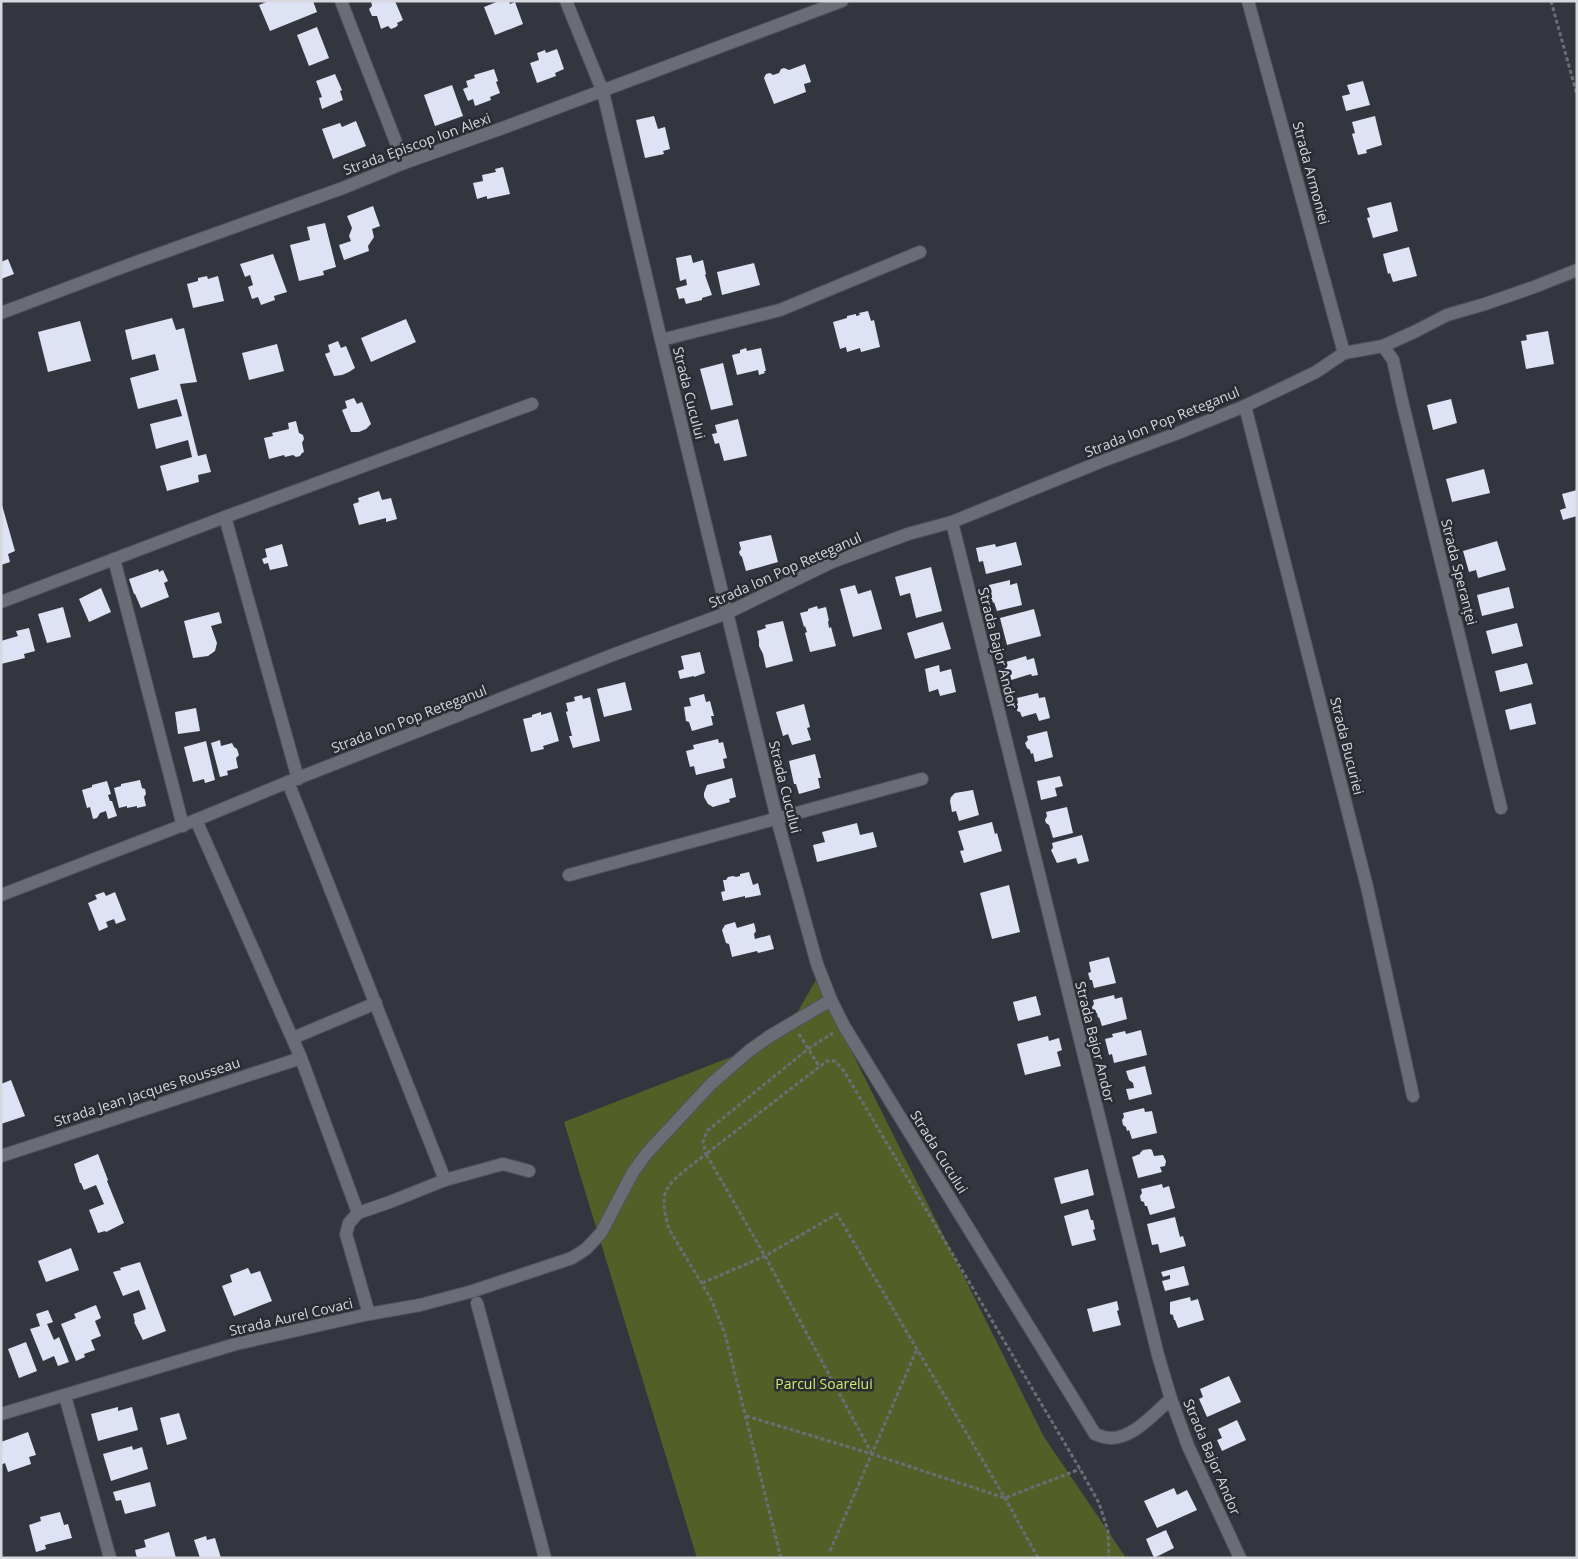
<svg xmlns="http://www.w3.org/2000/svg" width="1578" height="1559" viewBox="0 0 1578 1559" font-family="'Open Sans',sans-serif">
<rect width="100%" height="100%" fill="#34363f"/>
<path fill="#545f28" d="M816,980L1044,1437L1126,1558H697L564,1122L754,1048L794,1018Z"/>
<g fill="#dde3f5">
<path d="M269,1H313L317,12L270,31L259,5Z"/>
<path d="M371,1H395L403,20L397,23L398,25L396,27L391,29L388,26L381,29L377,16H372L369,9L372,6Z"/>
<path d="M499,1H509L510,4L515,2L523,24L495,35L484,7Z"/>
<path d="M317,27L329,58L309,66L297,35Z"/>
<path d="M557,49L564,69L555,73L556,76L537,83L530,63L539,60L537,53L545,50L546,53Z"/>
<path d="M805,64L811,82L804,84L806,92L774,104L764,78L766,74L770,73L773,75L779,73L781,69L784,68L789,70Z"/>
<path d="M494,69L498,81L496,82L500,93L490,97L491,100L475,106L473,99L468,101L463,89L468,87L466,81L475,78L474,75Z"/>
<path d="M335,74L342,90L340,91L343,100L322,109L319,98L322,97L316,81Z"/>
<path d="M1363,81L1370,105L1346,111L1342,96L1350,94L1347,85Z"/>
<path d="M452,85L463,116L435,126L424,95Z"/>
<path d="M654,116L658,129L665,127L670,149L663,151L664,154L645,158L636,120Z"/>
<path d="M1375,116L1382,145L1366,150L1367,153L1358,155L1352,134L1355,133L1352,122Z"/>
<path d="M356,121L366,146L333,159L322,129L340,123L342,127Z"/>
<path d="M503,167L510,194L487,199V196L477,199L473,183L483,181L482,175L496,172L495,169Z"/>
<path d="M1391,202L1398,231L1373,238L1367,218L1370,217L1367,208Z"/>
<path d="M373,206L380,226L372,229L374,237L368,246L369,251L344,260L339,245L351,241L349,236L352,228L347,216Z"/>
<path d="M325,223L336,267L323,271L324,275L299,281L290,245L310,240L307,227Z"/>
<path d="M1409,247L1417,276L1393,282L1390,273L1388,274L1383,254Z"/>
<path d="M273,254L287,292L274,296L275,300L261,305L258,297L252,299L248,287L253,285L250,275L245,277L240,264Z"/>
<path d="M691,255L693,263L703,260L706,274L705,275L712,295L702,298V300L686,304L684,298L679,299L676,288L687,285L686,279L680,281L676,258Z"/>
<path d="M8,259L14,274L1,279V262Z"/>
<path d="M754,263L760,285L722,295L717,272Z"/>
<path d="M207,276L208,279L218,276L224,301L193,308L187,284L198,281V278Z"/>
<path d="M868,311L871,321L874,320L880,347L861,352L860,348L847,352L846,347L840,349L833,322L847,318V316L856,314V316L860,315L859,313Z"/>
<path d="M172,318L176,330L184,328L197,382L180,384L198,456L206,454L211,472L198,475L199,482L167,491L160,466L192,457L188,440L156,449L150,424L182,416L177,399L138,409L130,378L159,370L155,354L132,360L125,330Z"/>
<path d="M406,319L416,342L371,362L361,338Z"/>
<path d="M80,321L91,361L48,372L38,332Z"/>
<path d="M1548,331L1554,364L1526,369L1521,341L1527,340L1526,335Z"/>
<path d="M338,341L341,348L346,346L355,368L349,372L342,375L334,376L325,354L330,352L328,345Z"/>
<path d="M277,344L284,371L249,380L242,353Z"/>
<path d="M746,348L747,351L761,348L766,371H764L765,373L759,375L758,370L737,375L732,355L740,353V350Z"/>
<path d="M723,363L733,405L711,410L700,369Z"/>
<path d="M354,398L357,404L362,402L371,424L366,429L359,432H351L342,410L347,408L345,401Z"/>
<path d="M1451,399L1457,423L1433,430L1427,405Z"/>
<path d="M738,419L747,456L724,461L719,443L715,444L712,434L717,433L715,425Z"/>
<path d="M296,421L299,433L303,435L304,439L302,443L304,452L302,453L300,456L296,457L293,455L285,457L284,455L269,459L264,438L273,436L272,433L289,429L288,423Z"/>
<path d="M1484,469L1490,493L1452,502L1446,479Z"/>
<path d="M1577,490V516L1563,520L1560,510L1566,508L1562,494Z"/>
<path d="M379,491L382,500L391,498L397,519L386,522V518L359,525L353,504L359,502L358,498Z"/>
<path d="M2,505L15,551L8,554L10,562L1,565Z"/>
<path d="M771,535L778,562L746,571L742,557L740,555L739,552L741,549L739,542Z"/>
<path d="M1497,541L1506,570L1478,578L1476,570L1469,572L1463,551Z"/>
<path d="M1016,542L1022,565L986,574L983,561L979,562L976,548L995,544L996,547Z"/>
<path d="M282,544L288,566L270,570L268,563L264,564L262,559L267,557L265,549Z"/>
<path d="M931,567L942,611L916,618L910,593L900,596L895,577Z"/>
<path d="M158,569L159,572L163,570L168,581L164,583L169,597L141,608L135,594H134L129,579Z"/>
<path d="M1010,580V585L1017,583L1022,605L997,611L994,602L993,603L992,599L988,597L987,592L990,590L989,585Z"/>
<path d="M855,585L858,594L871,590L882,629L853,637L840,589Z"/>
<path d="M1509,587L1514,608L1482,616L1477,595Z"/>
<path d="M101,588L111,612L89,622L79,599Z"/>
<path d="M817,606L818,609L826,607L829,621H828L829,628L831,627L836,646L810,652L805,633L807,632L805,626L804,627L800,613L808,611V609Z"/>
<path d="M63,607L71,637L47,643L38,614Z"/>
<path d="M1034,609L1041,636L1007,645L1000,618Z"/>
<path d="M219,612L222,623L211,626L217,643L215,651L208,656L193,658L184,621Z"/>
<path d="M783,621L793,661L766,668L763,654L759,646V640L757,631L766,628L765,625Z"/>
<path d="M943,622L951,649L915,659L907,633Z"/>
<path d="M1517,623L1523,646L1492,654L1486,631Z"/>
<path d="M29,628L35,651L24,654L25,658L1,664V641L18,636L16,631Z"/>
<path d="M700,652L705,673L694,677V676L680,679L678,671L684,669L681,656Z"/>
<path d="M1026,656L1027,660L1034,658L1038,675L1032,676L1031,674L1011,680L1010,675L1006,673L1004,669L1007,667L1006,662Z"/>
<path d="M1527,663L1533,684L1500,692L1495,671Z"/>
<path d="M939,665L940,672L951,669L956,692L940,696L938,689L929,692L925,669Z"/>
<path d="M625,682L632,710L604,717L597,689Z"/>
<path d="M1038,693L1039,698L1045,697L1050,718L1039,721L1036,713L1022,717L1020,712L1017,711L1016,705L1018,703L1017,698Z"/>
<path d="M704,694L706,702L710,701L714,716H711L713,725L692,731L689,722L686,721L684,707L691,706L689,698Z"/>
<path d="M582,695L583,699L590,697L600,741L573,748L569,736H572L566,712L568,711L566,703L575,701L574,697Z"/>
<path d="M1531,703L1536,724L1510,730L1505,710Z"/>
<path d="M804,704L810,727L807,728L811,740L792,745L788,734L783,736L776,712Z"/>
<path d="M196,708L200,731L178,734L175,712Z"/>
<path d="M541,712V715L551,712L559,741L543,746L544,749L531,752L523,719L532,717V715Z"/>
<path d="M1047,731L1053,757L1035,762L1033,753L1031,754L1030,750L1027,748L1025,743L1028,740L1027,736Z"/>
<path d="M718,739L719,743L723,742L727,758L723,759L725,768L696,775L694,766L690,767L686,751L694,749L693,745Z"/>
<path d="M220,740L221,746L232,743L234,747L237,749L239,755L236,758L238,768L227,771L228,775L220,777L211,743Z"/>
<path d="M206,741L215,780L205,783L204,779L193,782L184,747Z"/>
<path d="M815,754L821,778H818L820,788L799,794L796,784H794L789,761Z"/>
<path d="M1060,776L1063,786L1055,788L1057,796L1041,800L1037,781Z"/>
<path d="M732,778L736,797L729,799L730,802L713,807L708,804L704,797V793L707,785Z"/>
<path d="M140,780L142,788L145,789L146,794L144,797L146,806L137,808V806L127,808V806L119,808L114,788L121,786V784Z"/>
<path d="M107,781L111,794L108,795L110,801H112L117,816L108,819L106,811L100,813L97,818L93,819L90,807L87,808L82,790L92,787V785Z"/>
<path d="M973,790L979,815L959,821L956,811L952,812L950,801L951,797L955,793Z"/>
<path d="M1067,807L1073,833L1053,838L1049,825L1046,823L1045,820L1047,816L1046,812Z"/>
<path d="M992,822L995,834L997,833L1002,851L964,863L960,851L964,850L958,831Z"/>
<path d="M857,823L860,835L873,832L877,847L817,862L813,845L825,842L822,832Z"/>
<path d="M1082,835L1089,861L1078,864L1076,858L1057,863L1051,850L1053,848L1052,843Z"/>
<path d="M749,872L753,885L758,883L761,895L745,898V896L723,901L721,892L725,891L723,880H726L728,877L733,876L736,877L740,876V874Z"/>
<path d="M1009,885L1020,932L992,939L980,893Z"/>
<path d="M104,892L106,896L115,892L126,920L116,924L114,919L106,922L108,927L99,931L88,903L97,899L95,895Z"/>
<path d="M735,922L737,928L754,923L756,931L754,934L755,939L770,935L774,949L758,953L757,951L732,957L729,944L726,943L722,930L725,925Z"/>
<path d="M1109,957L1116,983L1094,988L1092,980H1090L1088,973L1091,972L1089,962Z"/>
<path d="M1114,995L1115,999L1122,997L1127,1019L1102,1026L1099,1017L1098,1018L1097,1013L1093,1012L1092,1007L1094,1004L1093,1000Z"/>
<path d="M1036,996L1041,1015L1018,1021L1013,1002Z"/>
<path d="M1141,1030L1147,1055L1114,1063L1112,1054L1109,1055L1105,1039L1113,1037L1112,1034L1125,1031L1126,1034Z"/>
<path d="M1048,1036L1049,1041L1059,1038L1062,1050L1057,1052L1061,1066L1025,1075L1017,1044Z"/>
<path d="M1145,1066L1152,1094L1129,1100L1126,1089L1134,1088L1133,1083L1129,1080L1126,1071Z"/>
<path d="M11,1080L25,1116L1,1124V1084Z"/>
<path d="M1144,1108L1145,1112L1152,1111L1157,1133L1132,1139L1129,1130L1127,1131L1126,1127L1123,1125L1122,1120L1124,1117L1123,1113Z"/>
<path d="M1150,1149L1152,1150L1154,1156L1163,1155L1166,1161L1165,1166L1160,1167L1162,1172L1138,1178L1132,1157L1140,1154V1153L1143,1150Z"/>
<path d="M98,1154L108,1180L107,1181L124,1223L106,1232L105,1231L98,1233L89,1210L104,1204L96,1185L84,1190L81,1183H80L74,1164Z"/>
<path d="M1088,1169L1094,1195L1061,1204L1054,1178Z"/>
<path d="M1162,1184L1163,1188L1169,1186L1175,1208L1150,1215L1147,1206H1145L1144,1202L1141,1201L1140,1196L1142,1193L1141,1189Z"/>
<path d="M1088,1209L1091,1220H1093L1095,1229L1093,1230L1096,1240L1072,1246L1064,1216Z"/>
<path d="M1175,1217L1180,1237L1183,1236L1186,1246L1160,1253L1158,1244L1152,1245L1147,1224Z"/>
<path d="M71,1248L79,1270L46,1282L38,1261Z"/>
<path d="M140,1262L166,1331L143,1340L134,1322H135L133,1314L146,1309L139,1290L123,1296L113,1272L121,1270L120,1268Z"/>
<path d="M1184,1266L1189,1285L1165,1291L1162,1281L1170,1279V1275L1163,1277L1161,1272Z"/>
<path d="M248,1268L251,1274L260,1271L272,1301L234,1316L222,1286L232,1282L230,1275Z"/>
<path d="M1190,1297L1191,1301L1198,1299L1204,1320L1178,1328L1175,1320H1174L1173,1315L1170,1314V1302Z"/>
<path d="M1117,1301L1119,1310L1117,1311L1121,1325L1093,1332L1087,1309Z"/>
<path d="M96,1305L101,1318L95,1321L101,1336L91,1340L95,1350L84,1354L85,1357L76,1361L61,1324L76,1318L74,1314Z"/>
<path d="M48,1310L53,1322L47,1324L54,1340L59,1337L69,1362L58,1366L54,1356L43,1361L30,1329L40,1326L36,1314Z"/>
<path d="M26,1342L37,1371L19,1378L8,1349Z"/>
<path d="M1229,1376L1241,1402L1207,1417L1199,1399L1203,1397L1200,1389Z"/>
<path d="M118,1407V1411L132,1407L138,1430L98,1441L91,1414Z"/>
<path d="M179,1413L187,1439L167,1445L160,1418Z"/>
<path d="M1237,1420L1246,1440L1222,1451L1217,1440L1222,1438L1218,1429Z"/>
<path d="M28,1432L36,1455L29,1457L31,1464L8,1472L5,1463L1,1465V1442Z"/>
<path d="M132,1446L133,1450L142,1447L148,1469L111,1481L103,1454Z"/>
<path d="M150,1482L156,1506L125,1514L121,1500L116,1501L113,1492Z"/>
<path d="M1174,1488L1177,1495L1187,1490L1197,1510L1157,1528L1144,1501Z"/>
<path d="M60,1512L64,1525L68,1524L72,1538L45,1545L46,1549L36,1552L29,1525L41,1521L40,1517Z"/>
<path d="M1166,1530L1174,1548L1154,1558L1146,1539Z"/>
<path d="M169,1532L176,1558H137L135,1550L146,1547L144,1540Z"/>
<path d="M206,1536L207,1540L215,1538L221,1558H200L194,1540Z"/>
</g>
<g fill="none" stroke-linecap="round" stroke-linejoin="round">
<defs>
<g id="minor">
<path d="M341,1L404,163"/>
<path d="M566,1L603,92L661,340L777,819L817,964L831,1000L844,1026L1095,1434C1100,1436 1106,1438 1111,1438C1134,1438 1154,1413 1171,1399"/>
<path d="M1248,1L1344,353"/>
<path d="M1,313L131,264L343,188L404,163L500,129L842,1"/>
<path d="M661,340L780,310L920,252"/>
<path d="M1383,346L1393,360L1402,401L1501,808"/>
<path d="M1245,406L1367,887L1413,1096"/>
<path d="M225,517L298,779"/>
<path d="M952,522L1158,1355L1171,1399L1188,1446L1240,1558"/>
<path d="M114,559L183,826"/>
<path d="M1,602L225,517L532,404"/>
<path d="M288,782L445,1180"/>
<path d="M196,820L301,1058L358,1213"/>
<path d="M569,875L922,779"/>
<path d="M1,895L196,820L288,782L615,654L727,613L832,562L908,534L952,522L1100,462L1178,433L1245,406L1316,372L1344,353L1383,346L1414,332L1447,315L1485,304L1534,287L1577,270"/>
<path d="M293,1038L376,1003"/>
<path d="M1,1156L301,1058"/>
<path d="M477,1303L545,1558"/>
<path d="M369,1314L420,1305L473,1291L572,1258L586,1249L601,1233L633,1172L647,1153L711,1084L749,1051L770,1036L831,1000"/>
<path d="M65,1396L110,1558"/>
<path d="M1,1414L236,1344L369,1314L346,1234L349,1223L358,1213L390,1202L445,1180L503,1164L529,1171"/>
</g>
</defs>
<use href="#minor" stroke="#4f525a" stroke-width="14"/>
<g stroke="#6b6d75" stroke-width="3" stroke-dasharray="4 2.5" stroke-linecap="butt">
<path d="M1551,1L1577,95"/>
<path d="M799,1034L819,1066"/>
<path d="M702,1283L765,1256L837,1214L1005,1498L1038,1558"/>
<path d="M746,1416L872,1454L1005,1498L1080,1469"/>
<path d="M872,1454L765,1256L706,1154L827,1061H835L844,1071L1080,1469L1099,1503L1108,1531L1109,1558"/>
<path d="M830,1551L917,1349"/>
<path d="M781,1558L725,1334L711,1299L669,1229C666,1218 661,1200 667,1189C673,1178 696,1162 706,1154L703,1142L707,1131L808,1049L833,1033"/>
</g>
<use href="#minor" stroke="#6a6d76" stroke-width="12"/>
</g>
<g text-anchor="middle" stroke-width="5" stroke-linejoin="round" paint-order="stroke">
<g font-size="14" fill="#d6d8de" stroke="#2a2c34">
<text transform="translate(417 144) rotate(-20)" y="5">Strada Episcop Ion Alexi</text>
<text transform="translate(1311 173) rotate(75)" y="5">Strada Armoniei</text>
<text transform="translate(689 393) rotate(76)" y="5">Strada Cucului</text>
<text transform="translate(1162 422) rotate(-22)" y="5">Strada Ion Pop Reteganul</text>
<text transform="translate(785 570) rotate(-24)" y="5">Strada Ion Pop Reteganul</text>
<text transform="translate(1459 572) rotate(76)" y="5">Strada Speranței</text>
<text transform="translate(998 648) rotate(76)" y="5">Strada Bajor Andor</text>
<text transform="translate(409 719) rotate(-21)" y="5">Strada Ion Pop Reteganul</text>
<text transform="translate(1347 746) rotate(76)" y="5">Strada Bucuriei</text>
<text transform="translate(785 787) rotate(76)" y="5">Strada Cucului</text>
<text transform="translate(1095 1042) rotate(76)" y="5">Strada Bajor Andor</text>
<text transform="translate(147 1092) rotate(-18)" y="5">Strada Jean Jacques Rousseau</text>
<text transform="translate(939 1152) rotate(58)" y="5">Strada Cucului</text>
<text transform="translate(291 1317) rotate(-13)" y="5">Strada Aurel Covaci</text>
<text transform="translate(1212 1457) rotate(67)" y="5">Strada Bajor Andor</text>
</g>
<g font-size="14" fill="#d2eb6c" stroke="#2a2c34">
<text x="824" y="1389">Parcul Soarelui</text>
</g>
</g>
<rect width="1578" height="1559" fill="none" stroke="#d6d8de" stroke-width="5"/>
</svg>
